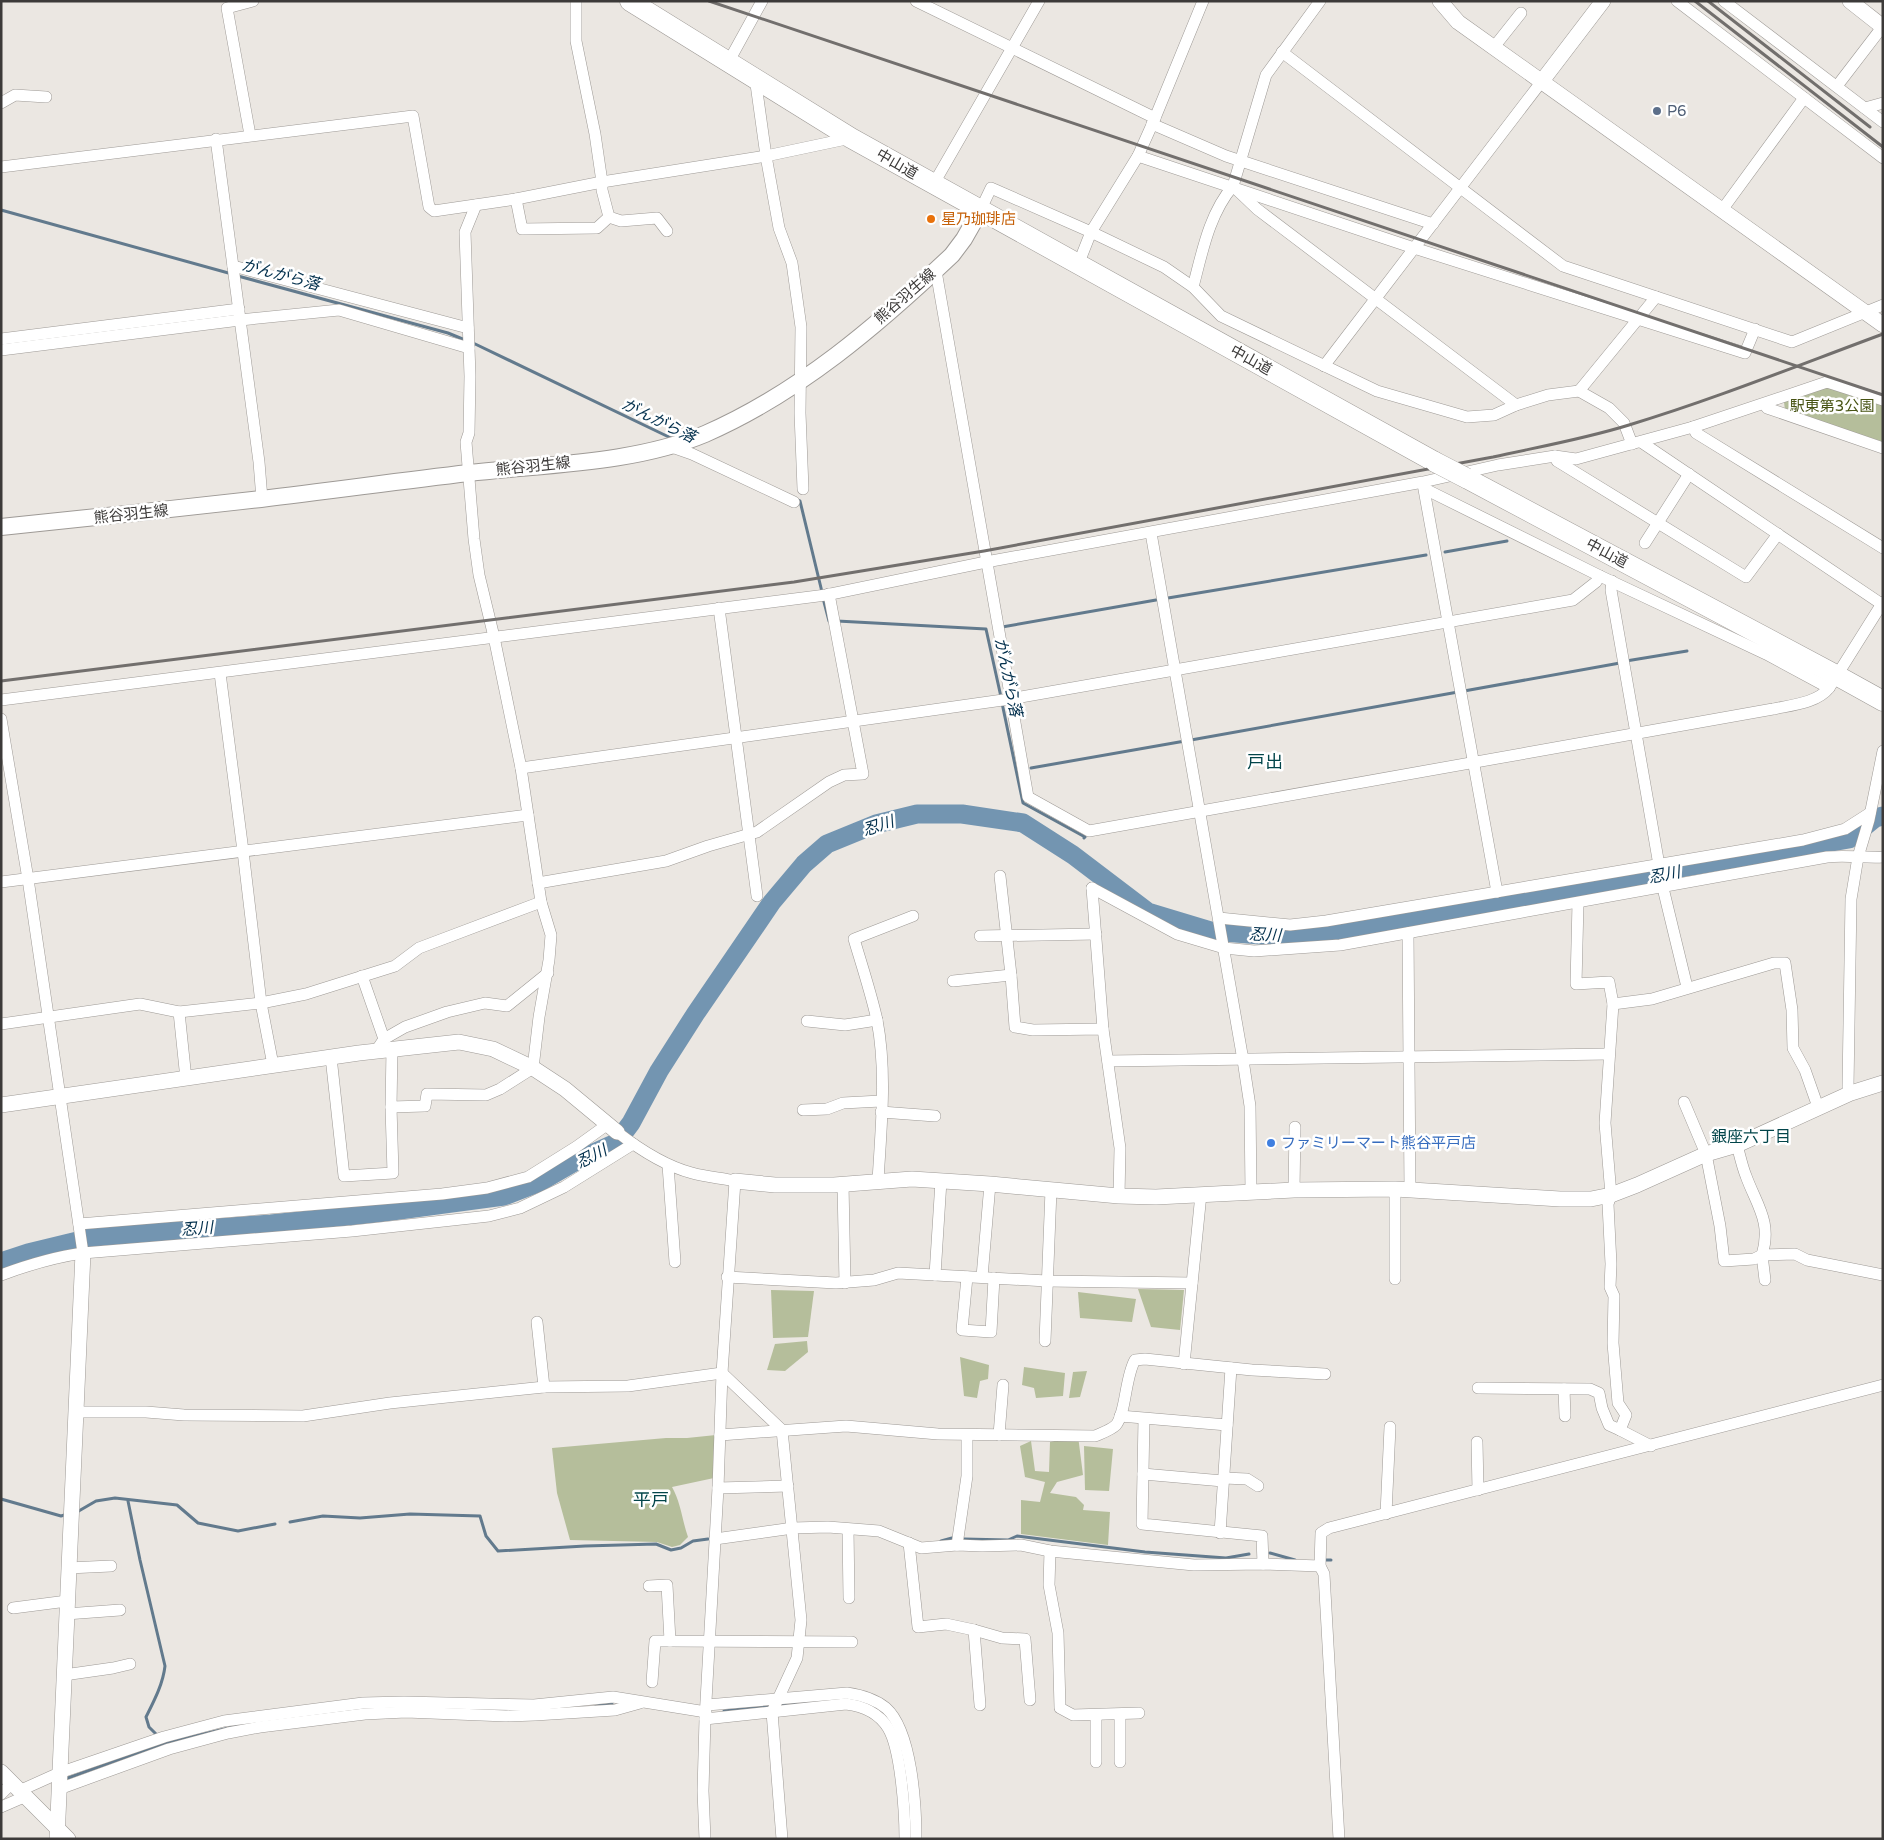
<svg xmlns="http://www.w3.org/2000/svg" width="1884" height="1840" viewBox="0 0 1884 1840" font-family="'Varela Round','Noto Sans JP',sans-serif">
<rect width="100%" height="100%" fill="#ebe7e2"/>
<g fill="#b5be9b">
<path d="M1828,386L1883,404V442L1785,410L1784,402Z"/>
<path d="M1138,1289L1184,1290L1180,1330L1151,1327Z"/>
<path d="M771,1290L814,1291L808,1337L773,1338Z"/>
<path d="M1078,1292L1136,1299L1132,1322L1080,1318Z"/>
<path d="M807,1341L808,1352L785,1371L767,1370L775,1344Z"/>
<path d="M960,1357L989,1365L988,1379L980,1381L977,1398L964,1396Z"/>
<path d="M1024,1367L1065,1373L1063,1396L1036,1398L1034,1388L1022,1385Z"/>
<path d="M1087,1371L1080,1397L1069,1398L1073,1372Z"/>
<path d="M716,1435L714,1478L672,1487C681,1503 682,1520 688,1537L680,1545L672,1547L657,1542L570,1540L557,1493L552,1448L666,1438H687Z"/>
<path d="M1078,1436L1083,1475L1057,1482L1050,1493L1076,1497L1084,1505L1083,1510L1110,1512L1108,1545L1021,1534V1500L1040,1502L1045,1482L1025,1477L1020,1446L1031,1441L1035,1471L1049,1472L1050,1442Z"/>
<path d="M1084,1446L1113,1449L1109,1491L1085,1490Z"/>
</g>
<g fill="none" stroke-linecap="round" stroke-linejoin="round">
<g stroke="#627a8d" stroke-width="3">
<path d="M1,210L232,274"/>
<path d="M238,276L448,333L465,340"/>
<path d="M471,342L673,439"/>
<path d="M797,500L800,501L822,592"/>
<path d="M1445,552L1507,541"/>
<path d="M823,598L829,621"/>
<path d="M1168,598L1426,555"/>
<path d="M837,621L986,629L1001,697"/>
<path d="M1002,627L1156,600"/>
<path d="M1626,661L1687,651"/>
<path d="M1464,691L1620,663"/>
<path d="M1002,703L1023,803L1085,837L1084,838"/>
<path d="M1191,740L1458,692"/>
<path d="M1031,768L1185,741"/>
<path d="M1073,855L1074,854"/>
<path d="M1,1499L61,1516L68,1514"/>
<path d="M128,1501L140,1560L165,1666C163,1684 154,1701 146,1717L149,1727L158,1736"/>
<path d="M77,1512L96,1501L115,1498L177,1505L198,1523L238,1531L275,1524"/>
<path d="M290,1522L323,1516L360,1518L410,1514L480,1516L486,1536L498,1551L585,1546L656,1544L671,1550L681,1548L693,1541L708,1539"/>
<path d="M964,1539L1008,1540L1017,1536L1145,1552L1226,1558L1249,1554"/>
<path d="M941,1541L952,1538"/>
<path d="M1270,1553L1295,1560"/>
<path d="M1324,1560H1331"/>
<path d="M780,1705L821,1701"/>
<path d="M596,1706L612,1704"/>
<path d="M724,1711L771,1706"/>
<path d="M68,1778L165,1743L246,1724"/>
</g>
<path stroke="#7395b1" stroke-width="19" d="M1,1262L28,1253L94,1237L271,1224L377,1213L504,1196L538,1183L576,1161L616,1143L631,1123L659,1071L696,1013L772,902L804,864L827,844L876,824L917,814H962L1023,823L1073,855L1148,912L1211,931L1260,935L1308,936L1524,900L1681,868L1849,839L1875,818L1883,816"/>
<defs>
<g id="minor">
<path d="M576,1V41L595,134L602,182V190L609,217L621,221L657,218L667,231"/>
<path d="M916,1L1155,118L1138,156L1091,232L1078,265"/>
<path d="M1677,1L1883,158"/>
<path d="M1724,1L1883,122"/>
<path d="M1494,47L1521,13"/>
<path d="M1282,52L1563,266L1792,342L1883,305"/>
<path d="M729,61L762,1"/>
<path d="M755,77L766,156L779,228L792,263L801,327L800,413L803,489"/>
<path d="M1837,86L1883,26"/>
<path d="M1,103L15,95L46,97"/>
<path d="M1865,108L1883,103"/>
<path d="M1155,118L1203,1"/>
<path d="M1152,124L1226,156L1433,224"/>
<path d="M250,135L227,8L253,1"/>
<path d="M216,139L259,462L262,499"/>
<path d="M1138,156L1414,248L1745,353L1755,329"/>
<path d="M1,167L413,116L429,207L434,211L516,199L602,182L766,156L851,138"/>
<path d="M933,185L1039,1"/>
<path d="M1236,189L1257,209L1516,405"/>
<path d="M516,199L522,229L597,228L609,217"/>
<path d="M1722,210L1804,98"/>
<path d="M980,211L991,188L1091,232L1164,267L1193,287L1221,316L1377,391L1467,417L1494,415L1516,405L1548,395L1579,391L1609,408L1624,423L1632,444"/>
<path d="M233,266L468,328"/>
<path d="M936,271L1028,797L1089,831L1773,709C1792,705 1817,703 1829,688L1883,602"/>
<path d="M1193,287C1202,253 1209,214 1233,186L1266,75L1320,1"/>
<path d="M1,339L239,309"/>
<path d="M1,350L240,320L339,310L469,348"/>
<path d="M1324,366L1542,81"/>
<path d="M1579,391L1656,297"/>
<path d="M1764,404L1767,408L1883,448"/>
<path d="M1693,427L1827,382L1883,400"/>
<path d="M1641,442L1883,605"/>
<path d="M669,446L692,454L794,502"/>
<path d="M1555,456L1557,461L1746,577L1778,534"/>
<path d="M1423,484L1497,892"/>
<path d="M1425,489L1600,576L1766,654L1829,688"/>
<path d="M1151,533L1243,1060L1250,1106L1251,1192"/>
<path d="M1645,543L1689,474"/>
<path d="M1612,581L1611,590L1663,888L1687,987"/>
<path d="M719,608L757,896"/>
<path d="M220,673L243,851L261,1003L273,1065"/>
<path d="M1,700L826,595L986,562L1423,482L1498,465L1555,456L1576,459L1693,427L1696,433L1883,548"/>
<path d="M1,719L28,879L83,1253"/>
<path d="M521,768L1010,699L1573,600L1596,582L1600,576"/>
<path d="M1000,876L1011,975L1015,1027L1033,1030L1103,1029L1120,1148L1119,1196"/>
<path d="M1,882L528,815"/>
<path d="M538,883L666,861L708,846L757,832L829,782L844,775L863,774L829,594"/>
<path d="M1092,888L1177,934L1224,948L1254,951L1340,945L1827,857C1846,855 1864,858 1883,857"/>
<path d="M1092,888L1103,1029"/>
<path d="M1578,903L1576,984L1609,982L1613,1004"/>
<path d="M1219,918L1290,925L1326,921L1803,840L1845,829L1870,813"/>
<path d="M1408,933L1410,1190"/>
<path d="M980,936L1096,934"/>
<path d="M362,976L384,1039"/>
<path d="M953,981L1011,975"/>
<path d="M179,1012L186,1079"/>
<path d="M807,1021L845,1025L877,1020"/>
<path d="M1,1024L140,1004L179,1012L261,1003L306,994L395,966L419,948L541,902"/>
<path d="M376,1051L384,1039L405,1027L447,1012L485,1003L507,1006L548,973"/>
<path d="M331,1057L344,1176L393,1173L391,1107L392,1049"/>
<path d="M1108,1061L1609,1054"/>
<path d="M1851,1093L1848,1087L1851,899L1858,857L1869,820L1883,751"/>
<path d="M1684,1102L1706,1154L1720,1226L1724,1261L1754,1259L1762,1255L1765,1280"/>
<path d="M391,1107L425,1106L427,1094L486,1095L500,1089L533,1068L539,1017L549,960L551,935L541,902L521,768L494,637L479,575L474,539L466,442L469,433L470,376L465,232L476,205"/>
<path d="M803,1110L827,1109L843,1103L881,1101"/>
<path d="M881,1112L935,1116"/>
<path d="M617,1132C639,1149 665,1166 692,1173C706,1177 721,1178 735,1181L722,1373L718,1488L705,1719L703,1791L705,1839"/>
<path d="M1737,1145C1740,1156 1742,1166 1746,1176C1757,1206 1772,1222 1762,1255L1795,1254L1807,1260L1883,1275"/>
<path d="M668,1165L675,1262"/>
<path d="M878,1181C881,1128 887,1072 877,1020C871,993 862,966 854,939L913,916"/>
<path d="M843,1184L845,1283"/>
<path d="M1395,1189V1279"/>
<path d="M1294,1190L1295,1127"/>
<path d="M79,1224L442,1194L487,1188L528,1177L576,1147L608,1124"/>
<path d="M1,1275C28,1265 54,1257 83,1253L352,1231L489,1216L520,1208L564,1187L633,1144"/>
<path d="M935,1275L941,1181"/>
<path d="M727,1277L836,1283L874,1280L898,1273L1047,1281L1192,1283"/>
<path d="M967,1277L962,1330L991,1332L994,1278"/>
<path d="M982,1277L990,1184"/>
<path d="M537,1322L544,1387"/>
<path d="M1045,1341L1051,1190"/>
<path d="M1184,1364L1201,1194"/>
<path d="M1478,1388L1590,1389L1599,1393L1602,1408L1609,1425L1620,1430"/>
<path d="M1564,1389L1565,1416"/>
<path d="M76,1412H146L184,1415L303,1416L390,1403L544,1387L628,1386L722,1373L782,1430L801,1620L797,1658L772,1712L782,1839"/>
<path d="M1120,1416L1227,1425"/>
<path d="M1144,1419L1142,1524L1262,1536L1263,1564"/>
<path d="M720,1435L846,1426L938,1434L1095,1436C1102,1433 1111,1430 1116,1425C1126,1413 1125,1377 1135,1360L1145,1359L1252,1370L1325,1374"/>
<path d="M999,1435L1003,1385"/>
<path d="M1477,1442L1478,1490"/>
<path d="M1651,1446L1620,1430L1626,1415L1618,1403L1613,1343L1614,1296L1610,1287L1611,1264L1608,1204L1611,1195L1605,1123L1613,1004L1652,999L1774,963H1785L1792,1010L1793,1048L1805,1070L1818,1107"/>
<path d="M1143,1474L1223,1481"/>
<path d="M1224,1478L1247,1479L1258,1486"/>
<path d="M718,1488L788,1486"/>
<path d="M1386,1514L1390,1427"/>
<path d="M848,1529L849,1598"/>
<path d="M1220,1533L1231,1368"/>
<path d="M715,1539L793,1528L828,1527L879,1531L921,1548L957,1545L982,1546L1021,1545L1050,1551L1194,1565L1263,1564L1320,1566"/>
<path d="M909,1543L918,1627L946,1624L974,1630L1002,1638L1025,1639L1030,1700"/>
<path d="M957,1545L967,1476V1435"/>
<path d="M1050,1551L1049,1585L1058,1633L1060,1708L1073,1715L1139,1713"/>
<path d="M68,1568L111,1566"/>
<path d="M649,1586L667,1585L670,1641L852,1642"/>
<path d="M13,1608L67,1601"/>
<path d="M66,1614L120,1610"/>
<path d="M974,1630L980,1705"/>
<path d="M64,1675L113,1668L130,1664"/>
<path d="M652,1682L655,1641H670"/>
<path d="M707,1705L847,1693C861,1695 875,1699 886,1708C912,1731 916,1806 916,1839"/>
<path d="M1096,1715V1762"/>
<path d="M705,1719L846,1704C862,1706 879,1713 888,1728C901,1749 905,1813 905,1839"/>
<path d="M1120,1762V1715"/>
<path d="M59,1789L169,1749L228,1733L260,1727L365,1714L406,1712L506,1716L535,1715L615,1710L640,1703"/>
<path d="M19,1791L59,1773L164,1737L224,1721L363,1703L404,1702L534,1705L613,1697L706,1712"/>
<path d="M1,1794L12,1783"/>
<path d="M1,1807L24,1797"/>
<path d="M1339,1839L1324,1574L1320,1566L1321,1533L1329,1528L1883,1385"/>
</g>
<g id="tertiary">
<path d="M1440,1L1458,22L1883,325"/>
<path d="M1850,1L1883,27"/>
<path d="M1542,81L1603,1"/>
<path d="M1,1105L359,1053L459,1042L493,1049L533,1068L565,1089L617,1132"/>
<path d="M735,1181L775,1185H834L912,1179L990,1184L1119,1196L1156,1197L1294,1190L1395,1189L1560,1199H1591L1611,1195L1637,1185L1706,1154L1737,1145L1851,1093L1883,1083"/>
<path d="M1,1772L68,1839"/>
<path d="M57,1839L83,1253"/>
</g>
<path id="secondary" d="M1,527C88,518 174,509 261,499C330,491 399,481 469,473C546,464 633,464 705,434C799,393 878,325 952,255L964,239L980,211"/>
<g id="trunk">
<path d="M630,1L851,138L1435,462"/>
<path d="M1466,478L1836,675L1883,701"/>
</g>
</defs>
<use href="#minor" stroke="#9e9a96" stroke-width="12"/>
<use href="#tertiary" stroke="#9e9a96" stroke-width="16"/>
<use href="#secondary" stroke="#9e9a96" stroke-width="18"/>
<use href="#trunk" stroke="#9e9a96" stroke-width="21"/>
<use href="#minor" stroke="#fff" stroke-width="11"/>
<use href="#tertiary" stroke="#fff" stroke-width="15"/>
<use href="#secondary" stroke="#fff" stroke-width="16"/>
<use href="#trunk" stroke="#fff" stroke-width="20"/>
<g stroke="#726f6d" stroke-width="3">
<path d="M709,1L1883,395"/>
<path d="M1695,1L1883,147"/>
<path d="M1708,1L1870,127"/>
<path d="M1,681L794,582L984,551L1493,457C1538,447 1584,439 1629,425C1715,399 1799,365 1883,334"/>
</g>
<defs>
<path id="trunk-bridge" d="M1435,462L1466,478"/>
</defs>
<use href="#trunk-bridge" stroke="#9e9a96" stroke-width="21" stroke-linecap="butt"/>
<use href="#trunk-bridge" stroke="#fff" stroke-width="20"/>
</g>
<circle fill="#5c6f8a" stroke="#fff" stroke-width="2" cx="1657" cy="111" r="5"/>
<circle fill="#e8710a" stroke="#fff" stroke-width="2" cx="931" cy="219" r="5"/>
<circle fill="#3f7fe0" stroke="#fff" stroke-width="2" cx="1271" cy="1143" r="5"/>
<g text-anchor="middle" stroke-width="5" stroke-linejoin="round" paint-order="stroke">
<g font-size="15" fill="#4e5e75" stroke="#fff" text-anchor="start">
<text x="1667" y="116">P6</text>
</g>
<g font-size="15" fill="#3c3a39" stroke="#fff">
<text transform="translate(897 164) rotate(30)" y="5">中山道</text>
<text transform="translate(905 296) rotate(-41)" y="5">熊谷羽生線</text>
<text transform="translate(1251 360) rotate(29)" y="5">中山道</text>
<text transform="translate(533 466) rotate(-6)" y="5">熊谷羽生線</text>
<text transform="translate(131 514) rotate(-6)" y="5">熊谷羽生線</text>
<text transform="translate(1607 553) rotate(28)" y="5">中山道</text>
</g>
<g font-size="15" fill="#c56008" stroke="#fff" text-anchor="start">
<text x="941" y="224">星乃珈琲店</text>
</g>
<g font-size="15" fill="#475313" stroke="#fff">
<text x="1832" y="411">駅東第3公園</text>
</g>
<g font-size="15" fill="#366cbe" stroke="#fff" text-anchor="start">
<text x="1281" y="1148">ファミリーマート熊谷平戸店</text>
</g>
<g font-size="16" font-style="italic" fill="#03304d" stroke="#fff">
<text transform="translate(281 274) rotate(15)" y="6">がんがら落</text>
<text transform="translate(659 420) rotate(26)" y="6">がんがら落</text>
<text transform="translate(1009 677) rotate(78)" y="6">がんがら落</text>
<text transform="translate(878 825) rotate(-18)" y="6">忍川</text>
<text transform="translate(1664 874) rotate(-11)" y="6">忍川</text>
<text transform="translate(1265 934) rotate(3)" y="6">忍川</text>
<text transform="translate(591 1156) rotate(-27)" y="6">忍川</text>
<text transform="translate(197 1228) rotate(-5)" y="6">忍川</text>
</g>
<g font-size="16" fill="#02454a" stroke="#fff">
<text x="1751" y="1142">銀座六丁目</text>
</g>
<g font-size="18" fill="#02454a" stroke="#fff">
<text x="1265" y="768">戸出</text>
<text x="651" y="1506">平戸</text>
</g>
</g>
<rect width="1884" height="1840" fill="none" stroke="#3c3a39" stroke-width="5"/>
</svg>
